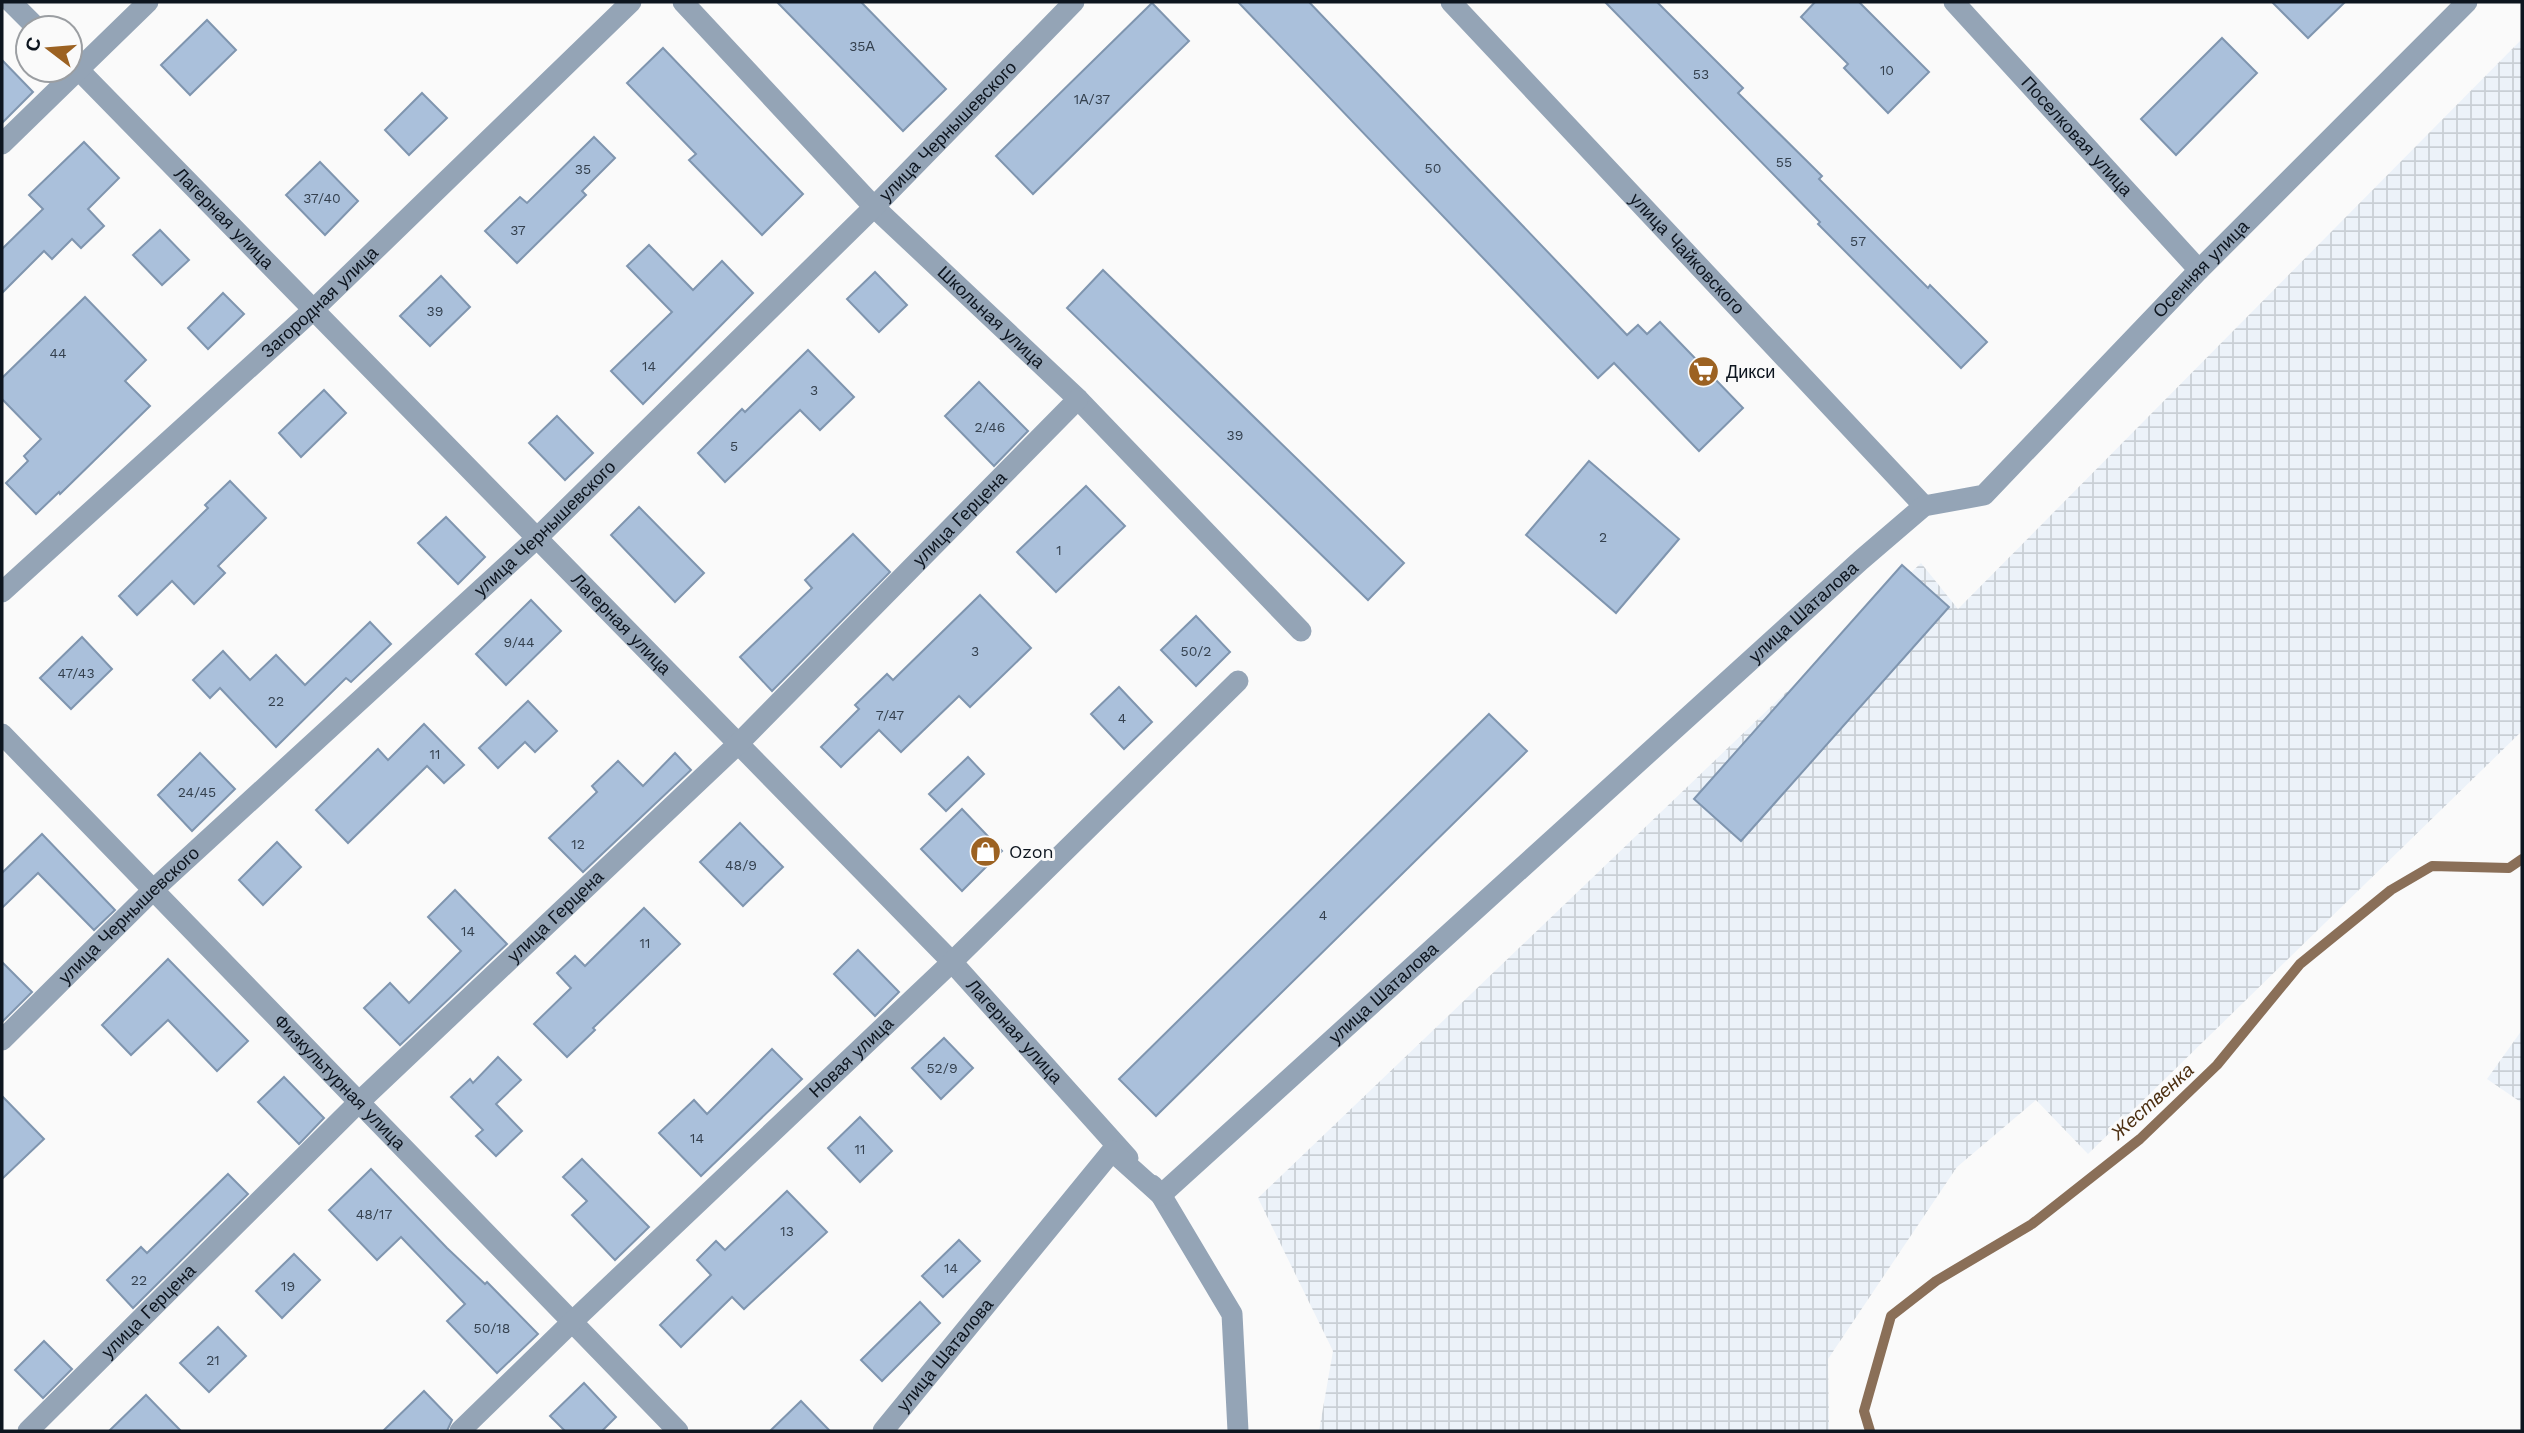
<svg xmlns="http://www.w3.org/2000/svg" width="2524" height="1433" viewBox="0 0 2524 1433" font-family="'Work Sans',sans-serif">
<defs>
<pattern id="industrial-grid" width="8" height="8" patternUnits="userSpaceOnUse" patternTransform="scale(1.75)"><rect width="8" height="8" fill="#ecf2f9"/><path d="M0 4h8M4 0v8" fill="none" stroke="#c9cfd5"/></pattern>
</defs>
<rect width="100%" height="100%" fill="#fafafa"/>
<g fill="url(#industrial-grid)">
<path d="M2522,39V731L2088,1154L2036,1100L1957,1167L1828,1359L1829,1431H1319L1333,1351L1258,1198L1921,563L1958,609Z"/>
<path d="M2522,1030V1103L2487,1079Z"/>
</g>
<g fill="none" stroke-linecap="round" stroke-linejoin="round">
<path stroke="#8a6f58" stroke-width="10" d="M1870,1431L1864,1411L1891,1316L1936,1281L2032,1224L2140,1139L2217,1065L2300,964L2391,890L2432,866L2509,868L2522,859"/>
</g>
<g fill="#aac0db" stroke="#7f95af" stroke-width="2">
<path d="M777,2H861L946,89L903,131Z"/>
<path d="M1238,2H1309L1627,335L1638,325L1647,334L1660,322L1743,408L1699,451L1614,363L1598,378Z"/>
<path d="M1605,2H1657L1743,88L1738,93L1822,176L1819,179L1928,288L1930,285L1987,342L1961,368L1818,224L1820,222Z"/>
<path d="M1815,2H1859L1929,72L1888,113L1844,68L1848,64L1801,17Z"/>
<path d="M2272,2H2345L2308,38Z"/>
<path d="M1152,3L1189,41L1033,194L996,156Z"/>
<path d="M207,20L236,50L190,95L161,65Z"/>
<path d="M2222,38L2257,73L2176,155L2141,119Z"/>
<path d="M663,48L803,194L762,235L689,160L696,154L627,83Z"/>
<path d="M2,60L33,92L2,123Z"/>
<path d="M422,93L447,118L409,155L385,130Z"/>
<path d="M594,137L615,158L582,191L586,195L517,263L485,231L520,197L527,203Z"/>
<path d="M84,142L119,178L88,209L104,226L81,248L72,239L52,259L44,251L2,293V249L43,209L29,195Z"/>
<path d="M320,162L358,201L325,235L286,195Z"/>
<path d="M160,230L189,260L162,285L133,255Z"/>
<path d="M649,245L693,290L722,261L753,293L643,404L611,371L672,312L627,266Z"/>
<path d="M1103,270L1404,563L1368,600L1067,308Z"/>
<path d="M875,272L907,305L879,332L847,299Z"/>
<path d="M441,276L470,307L430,346L400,316Z"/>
<path d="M223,293L244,314L208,349L188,328Z"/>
<path d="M85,297L146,360L125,381L150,406L60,494L59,492L36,514L6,483L28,461L24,456L41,439L2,399V378Z"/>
<path d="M808,350L854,397L820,430L800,410L725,482L698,453L742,409L745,412Z"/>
<path d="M979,382L1028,431L994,466L945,416Z"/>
<path d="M324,390L346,413L301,457L279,433Z"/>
<path d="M557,416L593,453L565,480L529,443Z"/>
<path d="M1589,461L1679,539L1616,613L1526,535Z"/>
<path d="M230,481L266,518L218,566L225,573L194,604L172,581L137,615L119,596L208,508L205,505Z"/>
<path d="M1086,486L1125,526L1056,592L1017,552Z"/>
<path d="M639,507L704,573L675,602L611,535Z"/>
<path d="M446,517L485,557L458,584L418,543Z"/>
<path d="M853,534L890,572L772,691L740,657L812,588L805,580Z"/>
<path d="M1902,565L1949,607L1741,841L1694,799Z"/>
<path d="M980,595L1031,648L970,707L959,696L901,752L879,730L841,767L821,747L859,709L855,705L887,674L893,680Z"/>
<path d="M531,600L561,631L506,685L476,654Z"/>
<path d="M1196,616L1230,652L1196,686L1161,650Z"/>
<path d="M370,622L391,644L351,682L346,678L276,747L220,688L210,698L193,680L223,651L250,680L276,655L305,685Z"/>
<path d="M82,637L112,669L71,709L40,678Z"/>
<path d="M1119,687L1152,722L1124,749L1091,714Z"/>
<path d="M528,701L557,731L535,752L525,742L498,768L479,748Z"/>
<path d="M1489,714L1527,751L1156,1116L1119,1079Z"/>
<path d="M424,724L464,765L444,783L427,766L348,843L316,810L378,749L388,760Z"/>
<path d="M200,753L235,789L192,831L158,795Z"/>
<path d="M675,753L691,770L583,872L549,838L597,792L592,786L618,761L643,786Z"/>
<path d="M968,757L984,774L946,811L929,794Z"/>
<path d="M962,809L1002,851L962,891L921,849Z"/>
<path d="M740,823L783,867L743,906L700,862Z"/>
<path d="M42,834L115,910L94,930L38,873L2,908V873Z"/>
<path d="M277,842L301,867L263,905L239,880Z"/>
<path d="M455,890L507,944L400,1045L364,1008L390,983L409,1003L461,951L428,917Z"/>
<path d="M644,908L680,944L593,1028L595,1030L567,1057L534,1024L571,988L557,973L575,956L585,966Z"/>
<path d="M858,950L899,992L875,1016L834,974Z"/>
<path d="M168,959L248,1041L217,1071L168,1020L131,1055L102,1025Z"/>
<path d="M2,962L32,992L2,1022Z"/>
<path d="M944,1038L973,1068L941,1099L912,1068Z"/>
<path d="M772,1049L802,1079L701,1176L659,1133L694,1100L707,1114Z"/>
<path d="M498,1057L521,1080L496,1104L522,1131L496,1156L476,1136L483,1130L451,1097L470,1079L473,1083Z"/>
<path d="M284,1077L324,1118L299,1144L258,1102Z"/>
<path d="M2,1096L44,1139L2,1179Z"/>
<path d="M860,1117L892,1151L860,1182L828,1148Z"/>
<path d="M582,1159L649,1227L615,1260L572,1215L587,1201L563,1177Z"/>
<path d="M371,1169L447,1248L485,1284L487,1282L538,1334L497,1373L447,1321L465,1304L401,1237L377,1260L329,1210Z"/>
<path d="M228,1174L248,1194L133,1308L107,1280L141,1247L147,1253Z"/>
<path d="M787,1191L827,1232L744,1309L732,1297L681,1347L660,1325L711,1275L697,1260L716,1241L725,1250Z"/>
<path d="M959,1240L980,1261L943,1297L922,1276Z"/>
<path d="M294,1254L320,1280L282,1318L256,1291Z"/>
<path d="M920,1302L940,1323L882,1381L861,1360Z"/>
<path d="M218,1327L246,1356L209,1392L180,1363Z"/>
<path d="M44,1341L72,1369L43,1398L15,1370Z"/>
<path d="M584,1383L616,1417L602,1431H565L550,1416Z"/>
<path d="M424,1391L452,1420L447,1431H383Z"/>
<path d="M146,1395L181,1431H109Z"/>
<path d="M801,1401L830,1431H770Z"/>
</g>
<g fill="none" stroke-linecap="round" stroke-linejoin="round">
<g stroke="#94a4b6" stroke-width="21">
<path d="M11,2L37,28"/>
<path id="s1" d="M683,2L874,207L1078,399L1301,631"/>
<path id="s2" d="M1451,2L1924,506"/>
<path id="s3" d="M1954,2L2199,270"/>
<path id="s4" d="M70,61L952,962L1128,1158"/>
<path d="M2,144L148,2"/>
<path id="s5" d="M2,592L313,310L631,2"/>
<path id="s6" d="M2,734L678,1431"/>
<path id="s7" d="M2,1040L153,890L537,538L874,207L1074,2"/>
<path d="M1152,1185L1161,1195L1232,1314L1238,1431"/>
<path id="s8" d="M28,1431L359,1102L738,744L1078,399"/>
<path id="s9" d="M460,1431L572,1322L952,962L1238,681"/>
<path id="s10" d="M883,1431L1112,1151L1161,1195L1861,560L1924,506L1984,495L2199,270L2467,2"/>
</g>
</g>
<defs>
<symbol id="supermarket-disc" viewBox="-11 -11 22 22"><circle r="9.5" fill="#9c6222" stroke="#fafafa"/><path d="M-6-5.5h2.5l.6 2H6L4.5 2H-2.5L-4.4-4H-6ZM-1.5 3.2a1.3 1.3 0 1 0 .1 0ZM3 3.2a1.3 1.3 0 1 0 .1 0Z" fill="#fff"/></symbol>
<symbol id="shop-disc" viewBox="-11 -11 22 22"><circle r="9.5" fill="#9c6222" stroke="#fafafa"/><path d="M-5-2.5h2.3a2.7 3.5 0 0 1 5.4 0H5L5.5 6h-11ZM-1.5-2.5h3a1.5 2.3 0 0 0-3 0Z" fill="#fff"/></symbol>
</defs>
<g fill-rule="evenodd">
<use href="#supermarket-disc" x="1686" y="354" width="35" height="35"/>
<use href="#shop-disc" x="968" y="834" width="35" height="35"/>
</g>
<g text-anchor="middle" stroke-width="6" stroke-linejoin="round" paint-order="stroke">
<g font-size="14" fill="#34404e">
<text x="862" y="51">35А</text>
<text x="1887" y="75">10</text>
<text x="1701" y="79">53</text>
<text x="1092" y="104">1А/37</text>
<text x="1784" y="167">55</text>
<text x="1433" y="173">50</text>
<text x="583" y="174">35</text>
<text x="322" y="203">37/40</text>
<text x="518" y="235">37</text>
<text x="1858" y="246">57</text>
<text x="435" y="316">39</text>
<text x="58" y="358">44</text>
<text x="649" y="371">14</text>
<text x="814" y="395">3</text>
<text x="990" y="432">2/46</text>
<text x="1235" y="440">39</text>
<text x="734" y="451">5</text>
<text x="1603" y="542">2</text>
<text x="1059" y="555">1</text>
<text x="519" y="647">9/44</text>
<text x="975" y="656">3</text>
<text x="1196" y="656">50/2</text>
<text x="76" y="678">47/43</text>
<text x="276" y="706">22</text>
<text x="890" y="720">7/47</text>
<text x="1122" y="723">4</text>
<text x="435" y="759">11</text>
<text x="197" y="797">24/45</text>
<text x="578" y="849">12</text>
<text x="741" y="870">48/9</text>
<text x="1323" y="920">4</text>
<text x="468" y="936">14</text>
<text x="645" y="948">11</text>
<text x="942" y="1073">52/9</text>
<text x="697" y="1143">14</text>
<text x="860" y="1154">11</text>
<text x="374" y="1219">48/17</text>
<text x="787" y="1236">13</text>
<text x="951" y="1273">14</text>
<text x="139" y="1285">22</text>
<text x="288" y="1291">19</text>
<text x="492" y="1333">50/18</text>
<text x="213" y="1365">21</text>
</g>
<g font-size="18" fill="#0d151f" stroke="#fafafa">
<text dy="6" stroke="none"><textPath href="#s7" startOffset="1312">улица Чернышевского</textPath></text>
<text dy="6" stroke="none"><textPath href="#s3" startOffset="182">Поселковая улица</textPath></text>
<text dy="6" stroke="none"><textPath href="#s4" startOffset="220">Лагерная улица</textPath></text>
<text dy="6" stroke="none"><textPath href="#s2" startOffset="345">улица Чайковского</textPath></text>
<text dy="6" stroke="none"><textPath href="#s10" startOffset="1830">Осенняя улица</textPath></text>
<text dy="6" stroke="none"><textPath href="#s5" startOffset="430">Загородная улица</textPath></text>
<text dy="6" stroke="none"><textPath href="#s1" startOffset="441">Школьная улица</textPath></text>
<text dy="6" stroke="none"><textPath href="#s8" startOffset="1304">улица Герцена</textPath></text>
<text dy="6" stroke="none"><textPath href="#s7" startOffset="746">улица Чернышевского</textPath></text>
<text dy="6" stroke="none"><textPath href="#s10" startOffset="1295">улица Шаталова</textPath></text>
<text dy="6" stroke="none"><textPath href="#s4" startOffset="788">Лагерная улица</textPath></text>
<text dy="6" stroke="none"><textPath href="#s7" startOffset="178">улица Чернышевского</textPath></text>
<text dy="6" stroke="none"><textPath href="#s8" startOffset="737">улица Герцена</textPath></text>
<text dy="6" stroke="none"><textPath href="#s10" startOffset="728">улица Шаталова</textPath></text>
<text dy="6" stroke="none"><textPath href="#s4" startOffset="1354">Лагерная улица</textPath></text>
<text dy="6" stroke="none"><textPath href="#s9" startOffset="541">Новая улица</textPath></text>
<text dy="6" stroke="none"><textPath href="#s6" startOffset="485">Физкультурная улица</textPath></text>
<text dy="6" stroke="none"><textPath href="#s8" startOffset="170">улица Герцена</textPath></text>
<text dy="6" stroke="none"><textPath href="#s10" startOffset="98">улица Шаталова</textPath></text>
</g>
<g font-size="18" fill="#0d151f" stroke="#fafafa" text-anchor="start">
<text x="1726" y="378">Дикси</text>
<text x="1009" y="858">Ozon</text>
</g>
<g font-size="19" font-style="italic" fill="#4c2f11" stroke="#fafafa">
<text transform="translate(2152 1101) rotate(-42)" y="7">Жественка</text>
</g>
</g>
<rect width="2524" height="1433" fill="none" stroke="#0d151f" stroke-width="7"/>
<g transform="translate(49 49) rotate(286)"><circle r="33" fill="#fafafa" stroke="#9b9ea2" stroke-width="2"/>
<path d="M0-5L12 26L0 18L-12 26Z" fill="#9c6222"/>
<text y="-10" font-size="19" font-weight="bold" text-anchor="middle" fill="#0d151f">С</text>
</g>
</svg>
